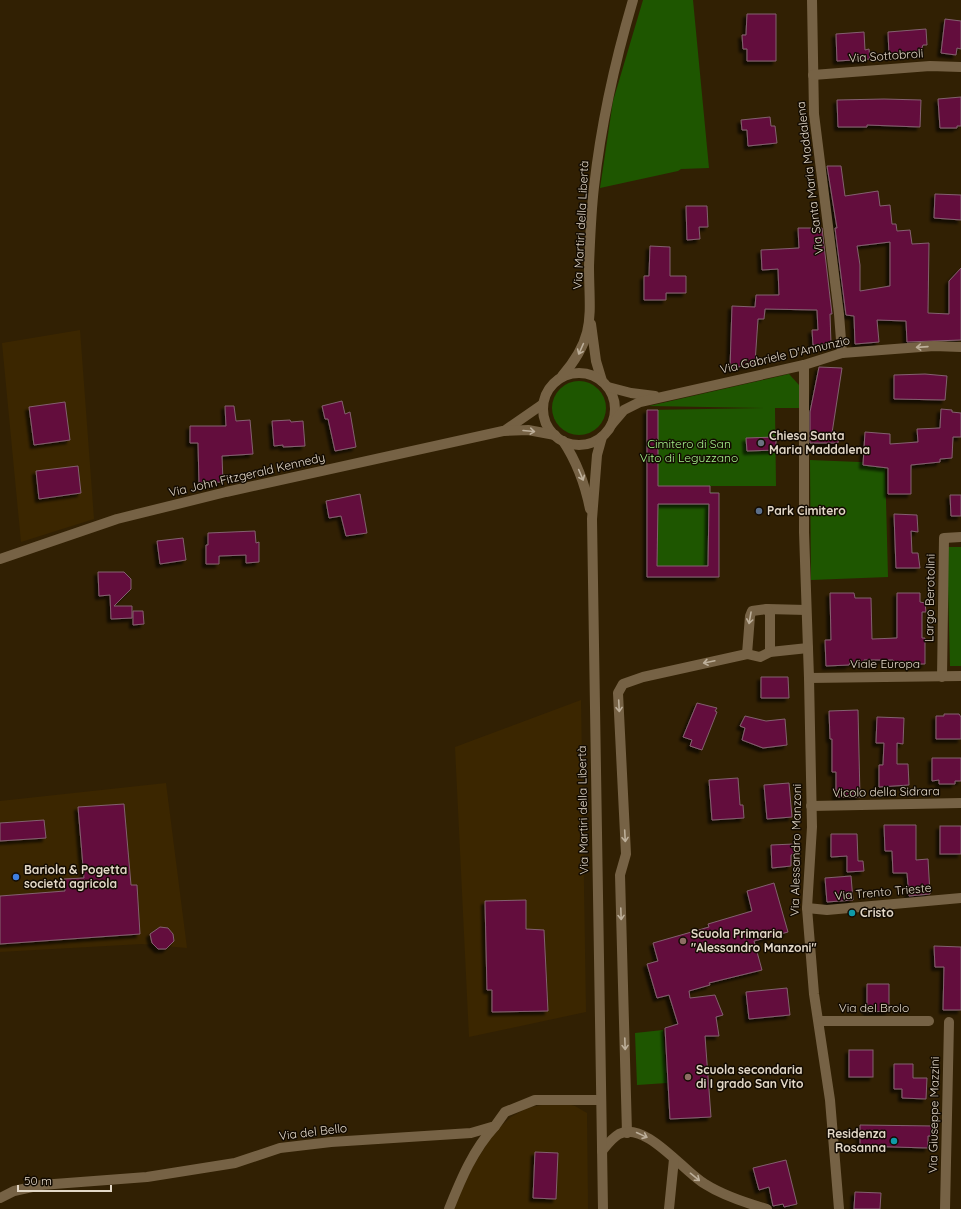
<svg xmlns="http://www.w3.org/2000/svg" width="961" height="1209" viewBox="0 0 961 1209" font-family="Quicksand,sans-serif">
<defs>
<filter id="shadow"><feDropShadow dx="-3.5" dy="3.5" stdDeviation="1" flood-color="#0009"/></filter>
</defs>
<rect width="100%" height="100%" fill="#312003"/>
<g fill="#3b2600">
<path d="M80,330L94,519L21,542L2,343Z"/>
<path d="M581,700L586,1012L469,1037L455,747Z"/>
<path d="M166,783L187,948L142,944L0,952V801Z"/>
<path d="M564,1103L575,1106L587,1113L588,1209H453L472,1168L494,1132L511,1117L527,1108L546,1104Z"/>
</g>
<g fill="#1e5600">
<path d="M643,0H693L709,168L681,169L678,171L600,188L613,101Z"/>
<path d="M789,374L799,385V408H775L776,486H710V492L719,493V577H647V410L768,408L649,406Z"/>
<circle cx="579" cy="408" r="27"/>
<path d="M810,460L885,463L888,577L811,580Z"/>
<path d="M947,547H961V666H950Z"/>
<path d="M663,1030L667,1083L637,1085L635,1033Z"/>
</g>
<g fill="#630e3e" stroke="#83606f" fill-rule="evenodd" filter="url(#shadow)">
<path d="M747,14H776V61H747V49H743L742,35H746Z"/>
<path d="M945,19L961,21V49L957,48L956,55L941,53Z"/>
<path d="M926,29L927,45H923L920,53L889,55L888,32Z"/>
<path d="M864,32L865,50L869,49L870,59L837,61L836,34Z"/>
<path d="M961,97V126H957V128H940L938,99Z"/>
<path d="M884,99L921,100L920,127L867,125V127H838L837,100Z"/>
<path d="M770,117L771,126H775L777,143L748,146L747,130H742L741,120Z"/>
<path d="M827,166H841L845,196L878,191L880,206L890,205L892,224H896L897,231L910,230L912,244L929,243L928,313L949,314V281L961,268V340L907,342L906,321L877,320L879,342L855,344L854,316L846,315L835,228H837ZM890,242V286L860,291V265L857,246Z"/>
<path d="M935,194L961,195V220L934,218Z"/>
<path d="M686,206H707L708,227H699L700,239L687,240Z"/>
<path d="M798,228H822L832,314H830L831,344L813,345L812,330H818L817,310L765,309L764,319H758L755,363L730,369L732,306L755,307L756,295H779L778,269L762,270L761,250L799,248Z"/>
<path d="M650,246L670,247V276H686V293H666V300H644V276H649Z"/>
<path d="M819,367L842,368L832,433H839L838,443H810V412Z"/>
<path d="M925,374L947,376L945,400L894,399V375Z"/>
<path d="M342,401L345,414L350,412L356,447L335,451L328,419H325L322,406Z"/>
<path d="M65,402L70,440L34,445L29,407Z"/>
<path d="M225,406H234L236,421L250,420L253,454L222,456L223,482L199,483L198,443H190V426H226Z"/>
<path d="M941,409L952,410V412L961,413V437H953L952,458L940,459V462L911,465V494H888V468L863,465L865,432L890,434V444L918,442L917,429L940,428Z"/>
<path d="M647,410H658V486H710V493H719V577H647ZM658,504H709L708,566H657Z"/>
<path d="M290,420L291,422L303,421L305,446L283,447V445L274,446L272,421Z"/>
<path d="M776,437V450L747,451L746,438Z"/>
<path d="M78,466L81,493L39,499L36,471Z"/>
<path d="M360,494L367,533L346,536L341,516L329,518L326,501Z"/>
<path d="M950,495H961V516H951Z"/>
<path d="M894,514L917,515L918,532L911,531L912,553H918L920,568H896Z"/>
<path d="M255,531L256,543L259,542V562L246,563V555L219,556V564H206V545H208V533Z"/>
<path d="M183,538L186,560L160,564L157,541Z"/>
<path d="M98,572H124L131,579V589L114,606H132V618L111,619L110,595L99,596Z"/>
<path d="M830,593H854L855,598H871L872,639L897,638V593H920V602L925,603L926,612H922V638H925V664H893V660H864V663H850L849,665L826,666L825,640H831Z"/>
<path d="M133,611H143L144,624L133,625Z"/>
<path d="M761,677H788L789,698H761Z"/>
<path d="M697,703L717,708L715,711L717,712L702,750L690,746L692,740L683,737Z"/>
<path d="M858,710L860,797H836V772H832V739H830L829,711Z"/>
<path d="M944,714H959L961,717V739H936V716H944Z"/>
<path d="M745,716L766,721L785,719L787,745L763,748L742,740L745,728L740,726Z"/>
<path d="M877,717L904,718L903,744L897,743V764H908L909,785L879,787V765H883L884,743H876Z"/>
<path d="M932,758H961V781H955V784H939V780L932,781Z"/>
<path d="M738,778L740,805H743L744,818L712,820L709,780Z"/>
<path d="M789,783L792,817L767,819L764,785Z"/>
<path d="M124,804L131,885H137L140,934L0,944V896L65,891L64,879L84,878L78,807Z"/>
<path d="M44,820L46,838L0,841V823Z"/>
<path d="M884,825H916V860L928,859L930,894L909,896L907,873H893L892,851H885Z"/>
<rect x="940" y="826" width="21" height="28"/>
<path d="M831,834H857L858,861H863L864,871L847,872V856L831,857Z"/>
<path d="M794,844V854L791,855V866L772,868L771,845Z"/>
<path d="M851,876L853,900L827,902L825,878Z"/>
<path d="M774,883L788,932L754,941L762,970L709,983L710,985L689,991L690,998L715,995L723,1015L716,1017L719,1036H705L711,1117L670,1119L665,1028L678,1024L669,995L657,998L647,964L658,961L653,943L709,927L708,924L752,911L747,891Z"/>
<path d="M526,900V929L544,930L548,1011L492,1012V990H487L485,901Z"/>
<path d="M160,927L168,928L173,934L174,941L166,949H158L152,943L150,934Z"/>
<path d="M934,946L961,947V1010H943L944,967H935Z"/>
<path d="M867,984H889V1011L867,1012Z"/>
<path d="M787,988L790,1015L749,1019L746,992Z"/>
<rect x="849" y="1050" width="24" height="27"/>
<path d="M894,1064H913V1078H927L926,1099L902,1098V1089H894Z"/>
<path d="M860,1125L934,1126V1136H928V1148L860,1146Z"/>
<path d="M535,1152L558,1153L556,1199L533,1198Z"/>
<path d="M786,1160L797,1204L784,1207L783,1204L773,1206L769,1187L759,1190L753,1168Z"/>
<path d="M855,1192L881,1193L880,1209H854Z"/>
</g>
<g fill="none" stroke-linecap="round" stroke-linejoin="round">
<g stroke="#766245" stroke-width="10">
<path d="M812,0L814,114L839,314L842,353"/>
<path d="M813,75L930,66L961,67"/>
<path d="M804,365L842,353L934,346L961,347"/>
<path d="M767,609L806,610"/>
<path d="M747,654L750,616L752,611L767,609L770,614V652"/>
<path d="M942,677L944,538L961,537"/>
<path d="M809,678L812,827L807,908L814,994L830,1100L839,1209"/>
<path d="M811,806L961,803"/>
<path d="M807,908L827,910L961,898"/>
<path d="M819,1021H929"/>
<path d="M627,1133L620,875L626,854L618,693L623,684L643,677L747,654L760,657L770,652L808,648"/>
<path d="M602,1151C607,1145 612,1138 619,1134C645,1120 684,1172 705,1184C724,1196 746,1203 767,1209"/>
<path d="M0,1198L14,1191L41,1185L147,1177L235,1163L280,1148L331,1142L471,1133L495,1126L505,1112L535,1100H600"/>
<path d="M449,1209C461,1179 473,1150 495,1126"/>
<path d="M669,1209L674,1159"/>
<path d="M945,1209L949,1022"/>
</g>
<g stroke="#766245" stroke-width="10">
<path d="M591,324L596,361L602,381"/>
<circle cx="579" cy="409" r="36"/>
<path d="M562,376C597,336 589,314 589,266C590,240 591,213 594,187C601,124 615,61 633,0"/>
<path d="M608,387L631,393L655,396"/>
<path d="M612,424L624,410L640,402L804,365V532L809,678L961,676"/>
<path d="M504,431L543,404"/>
<path d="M602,437L597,455L592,519L603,1209"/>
<path d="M563,441C577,462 585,484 590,509"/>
<path d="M0,559L117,519L226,492L503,431L528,430L555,435"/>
</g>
</g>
<defs><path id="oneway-shaft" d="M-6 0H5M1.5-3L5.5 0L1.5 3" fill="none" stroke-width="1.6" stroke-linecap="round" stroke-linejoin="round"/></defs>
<g stroke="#bdaf9a">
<use href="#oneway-shaft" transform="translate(922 347) rotate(176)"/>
<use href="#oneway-shaft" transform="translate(581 349) rotate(114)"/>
<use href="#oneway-shaft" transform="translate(529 431) rotate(5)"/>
<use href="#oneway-shaft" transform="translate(581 475) rotate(67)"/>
<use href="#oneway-shaft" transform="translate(750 618) rotate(100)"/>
<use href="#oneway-shaft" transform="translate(709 662) rotate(168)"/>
<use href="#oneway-shaft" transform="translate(619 706) rotate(87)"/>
<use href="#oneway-shaft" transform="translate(625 836) rotate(87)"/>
<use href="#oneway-shaft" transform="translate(621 914) rotate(88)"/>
<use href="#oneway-shaft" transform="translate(625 1044) rotate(88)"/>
<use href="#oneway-shaft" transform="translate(642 1135) rotate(25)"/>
<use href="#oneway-shaft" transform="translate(695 1177) rotate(39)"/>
</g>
<circle fill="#6b7280" stroke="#130b02" stroke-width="1.5" cx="761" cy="443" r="4"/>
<circle fill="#5c6f8a" stroke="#130b02" stroke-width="1.5" cx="759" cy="511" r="4"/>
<circle fill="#3f7fe0" stroke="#130b02" stroke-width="1.5" cx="16" cy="877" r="4"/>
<g fill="#0f9aa8" stroke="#130b02" stroke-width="1.5">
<circle cx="852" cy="913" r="4"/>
<circle cx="894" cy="1141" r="4"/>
</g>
<g fill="#8d6e63" stroke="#130b02" stroke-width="1.5">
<circle cx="683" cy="941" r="4"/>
<circle cx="688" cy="1077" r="4"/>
</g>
<g text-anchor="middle" stroke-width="3" stroke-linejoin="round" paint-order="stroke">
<g font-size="12" fill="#e3d8c8" stroke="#130b02">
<text transform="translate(886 56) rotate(-4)" y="4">Via Sottobroli</text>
<text transform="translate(810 178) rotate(-97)" y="4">Via Santa Maria Maddalena</text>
<text transform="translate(581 225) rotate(-87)" y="4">Via Martiri della Libertà</text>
<text transform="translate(785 355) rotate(-13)" y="4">Via Gabriele D'Annunzio</text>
<text transform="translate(247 475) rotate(-13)" y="4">Via John Fitzgerald Kennedy</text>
<text transform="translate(930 598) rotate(-89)" y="4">Largo Berotolini</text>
<text x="885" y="668">Viale Europa</text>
<text transform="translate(886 792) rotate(-1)" y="4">Vicolo della Sidrara</text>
<text transform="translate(583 810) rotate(-91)" y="4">Via Martiri della Libertà</text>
<text transform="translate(796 850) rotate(-89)" y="4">Via Alessandro Manzoni</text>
<text transform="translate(883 892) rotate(-5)" y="4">Via Trento Trieste</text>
<text x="874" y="1012">Via del Brolo</text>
<text transform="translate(934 1115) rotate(-89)" y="4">Via Giuseppe Mazzini</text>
<text transform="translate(313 1132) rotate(-7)" y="4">Via del Bello</text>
</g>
<g font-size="12" font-weight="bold" fill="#e3d8c8" stroke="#130b02" text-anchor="start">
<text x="769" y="440">Chiesa Santa<tspan x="769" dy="14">Maria Maddalena</tspan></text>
<text x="767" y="515">Park Cimitero</text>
<text x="24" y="874">Bariola &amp; Pogetta<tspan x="24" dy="14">società agricola</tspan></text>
<text x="860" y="917">Cristo</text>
<text x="691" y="938">Scuola Primaria<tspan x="691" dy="14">"Alessandro Manzoni"</tspan></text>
<text x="696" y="1074">Scuola secondaria<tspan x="696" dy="14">di I grado San Vito</tspan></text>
<text x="886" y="1138" text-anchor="end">Residenza<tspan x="886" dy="14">Rosanna</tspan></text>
</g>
<g font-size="12" fill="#a4f18a" stroke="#130b02">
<text x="689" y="448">Cimitero di San<tspan x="689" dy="14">Vito di Leguzzano</tspan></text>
</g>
</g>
<path d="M18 1185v6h93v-6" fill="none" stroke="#e3d8c8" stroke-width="2"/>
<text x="24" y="1185" font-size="12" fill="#e3d8c8" stroke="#130b02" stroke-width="3" paint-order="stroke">50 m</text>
</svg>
